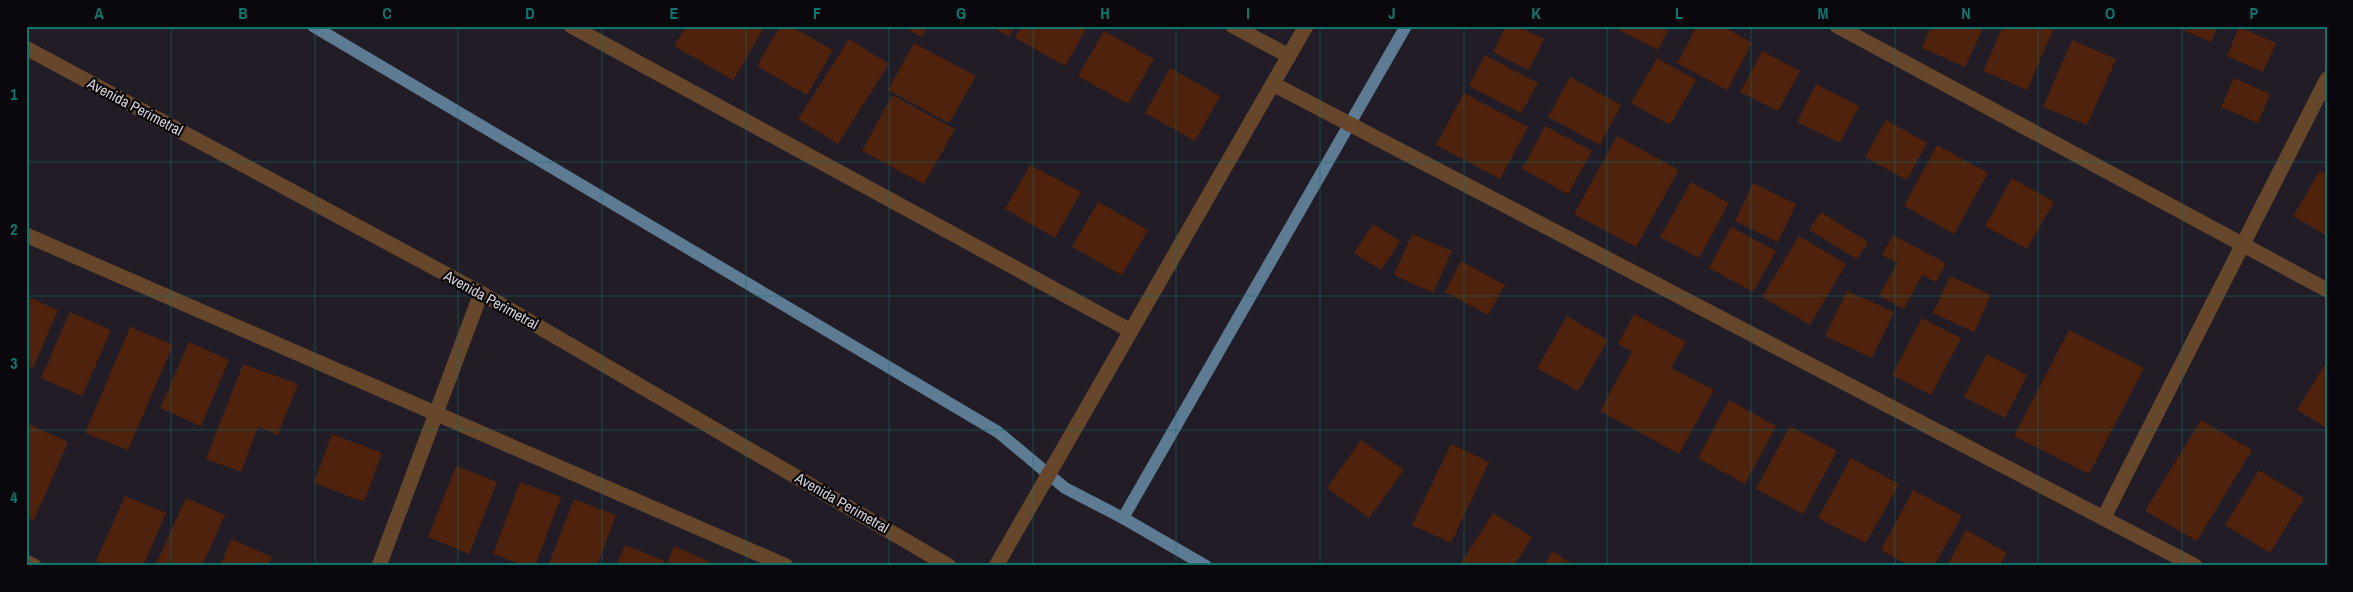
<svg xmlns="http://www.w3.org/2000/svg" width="2353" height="592" viewBox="0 0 2353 592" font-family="'Archivo Narrow',sans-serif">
<rect width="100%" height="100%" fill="#221c26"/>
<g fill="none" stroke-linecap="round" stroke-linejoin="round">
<g stroke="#5d7b93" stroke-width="12">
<path d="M313,26L998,432L1065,488L1123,518L1206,566"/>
<path d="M1123,518L1406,26"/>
</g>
</g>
<g fill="#4e220d">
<path d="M686,26H765L733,80L674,46Z"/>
<path d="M780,26H790L833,50L807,95L757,66Z"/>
<path d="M902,26H928L922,37Z"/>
<path d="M991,26H1015L1009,37Z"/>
<path d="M1021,26H1088L1065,66L1015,38Z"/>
<path d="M1506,26H1517L1544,39L1529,70L1493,52Z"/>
<path d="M1618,26H1670L1658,50L1617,29Z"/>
<path d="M1697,26H1722L1752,43L1727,90L1677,63Z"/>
<path d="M1931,26H1984L1965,67L1922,48Z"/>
<path d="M2003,26H2055L2027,90L1983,71Z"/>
<path d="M2174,26H2218L2211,42Z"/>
<path d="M2239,27L2276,43L2263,72L2227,56Z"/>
<path d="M1104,31L1154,59L1128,104L1078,76Z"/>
<path d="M849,39L889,64L838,144L798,119Z"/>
<path d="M2072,40L2116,59L2087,125L2043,107Z"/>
<path d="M914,43L976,76L949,123L888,90Z"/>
<path d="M1762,51L1800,71L1778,111L1740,92Z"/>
<path d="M1485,55L1538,83L1521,113L1469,86Z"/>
<path d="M1657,58L1696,80L1670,125L1631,103Z"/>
<path d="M1170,68L1220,96L1195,141L1145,113Z"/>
<path d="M1570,77L1621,105L1600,145L1548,117Z"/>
<path d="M2234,78L2270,94L2258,123L2221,107Z"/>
<path d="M1816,84L1859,106L1840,143L1797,122Z"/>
<path d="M1464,93L1528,127L1500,179L1436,145Z"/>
<path d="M892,95L955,129L924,184L862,151Z"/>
<path d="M1886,120L1927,143L1907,180L1865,157Z"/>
<path d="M1545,126L1592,151L1568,194L1522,169Z"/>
<path d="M1617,136L1679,170L1636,247L1574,214Z"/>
<path d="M1937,145L1988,173L1954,234L1904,206Z"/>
<path d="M1030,165L1081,192L1055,238L1005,209Z"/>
<path d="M2320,171L2327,175V236L2293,216Z"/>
<path d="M2012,178L2054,202L2027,249L1985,226Z"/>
<path d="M1691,182L1729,203L1699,258L1660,237Z"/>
<path d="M1753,183L1796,204L1778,242L1735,221Z"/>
<path d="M1098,202L1148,230L1122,275L1072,247Z"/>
<path d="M1821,212L1868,242L1857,259L1809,230Z"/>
<path d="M1373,224L1400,241L1381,270L1354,253Z"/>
<path d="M1731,227L1776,251L1753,292L1709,268Z"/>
<path d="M1412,234L1452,251L1433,293L1394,275Z"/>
<path d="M1893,235L1946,263L1936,282L1922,275L1904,309L1879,296L1897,263L1882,255Z"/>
<path d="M1799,236L1846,264L1810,325L1762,297Z"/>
<path d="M1461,261L1505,285L1488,315L1445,292Z"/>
<path d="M1950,276L1991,295L1974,332L1933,313Z"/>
<path d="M1847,291L1894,312L1872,358L1825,336Z"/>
<path d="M26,296L58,310L33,368L26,365Z"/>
<path d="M70,312L111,330L82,396L41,378Z"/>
<path d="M1634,314L1686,342L1671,368L1714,390L1679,454L1600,411L1632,352L1618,344Z"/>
<path d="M1567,316L1608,340L1578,391L1537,368Z"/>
<path d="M1922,318L1961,338L1931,395L1892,375Z"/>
<path d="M130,327L173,345L128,450L85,433Z"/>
<path d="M2069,330L2144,368L2089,474L2014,436Z"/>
<path d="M189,342L229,360L201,426L160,408Z"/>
<path d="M1987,354L2027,375L2005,418L1964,397Z"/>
<path d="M2327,361V428L2297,410Z"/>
<path d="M243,364L298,384L278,435L258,427L241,472L206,459Z"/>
<path d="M1729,400L1776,426L1745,484L1698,458Z"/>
<path d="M2201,420L2252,450L2197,541L2145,511Z"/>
<path d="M27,423L68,442L34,520L26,517Z"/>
<path d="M1790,426L1837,451L1803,514L1756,489Z"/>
<path d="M332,434L382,453L364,502L314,483Z"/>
<path d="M1361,440L1404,470L1369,518L1327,488Z"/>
<path d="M1451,444L1489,462L1451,543L1412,525Z"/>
<path d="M1851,458L1899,484L1866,543L1818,518Z"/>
<path d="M456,466L497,482L469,554L428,537Z"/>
<path d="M2259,470L2304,498L2270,553L2225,525Z"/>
<path d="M520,482L561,497L535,566H524L493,554Z"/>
<path d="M1913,490L1962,516L1934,566H1910L1881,550Z"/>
<path d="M125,496L166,513L143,566H107L96,561Z"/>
<path d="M186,498L225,515L202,566H155Z"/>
<path d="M574,499L616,515L597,566H548Z"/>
<path d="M1493,513L1532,537L1514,566H1459Z"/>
<path d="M1966,530L2007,553L1999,566H1987L1983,563L1981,566H1947Z"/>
<path d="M231,539L272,557L268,566H220Z"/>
<path d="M625,545L665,561L662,566H616Z"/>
<path d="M674,546L719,566H666Z"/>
<path d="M1553,551L1574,566H1543Z"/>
</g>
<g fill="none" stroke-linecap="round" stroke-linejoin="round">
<g stroke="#66472b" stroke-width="15">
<path d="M571,26L1131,331"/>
<path d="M1233,26L1289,56"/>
<path d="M1837,26L2327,290"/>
<path d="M26,48L481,293L949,566"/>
<path d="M1273,84L2195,566"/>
<path d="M26,235L786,566"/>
<path d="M2104,517L2327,79"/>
<path d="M26,562L34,566"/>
<path d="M379,566L481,293"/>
<path d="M996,566L1306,26"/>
</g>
</g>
<path fill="none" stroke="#0f766e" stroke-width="1" stroke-opacity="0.55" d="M171,26V566M315,26V566M458,26V566M602,26V566M746,26V566M889,26V566M1033,26V566M1176,26V566M1320,26V566M1464,26V566M1607,26V566M1751,26V566M1895,26V566M2038,26V566M2182,26V566M26,162H2327M26,296H2327M26,430H2327"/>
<g text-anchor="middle" stroke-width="4.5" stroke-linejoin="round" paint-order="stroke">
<g font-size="15" fill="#d5d1d7" stroke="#0a080c">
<text transform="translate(135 107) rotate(28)" y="5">Avenida Perimetral</text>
<text transform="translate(491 300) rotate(29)" y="5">Avenida Perimetral</text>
<text transform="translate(842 503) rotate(30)" y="5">Avenida Perimetral</text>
</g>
</g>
<rect width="2353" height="592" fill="none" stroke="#0a080c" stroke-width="55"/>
<rect x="28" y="28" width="2298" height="536" fill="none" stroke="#0f766e" stroke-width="2"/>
<g font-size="16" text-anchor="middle" font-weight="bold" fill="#0f766e">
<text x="99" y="19">A</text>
<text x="243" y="19">B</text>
<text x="387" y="19">C</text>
<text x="530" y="19">D</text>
<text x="674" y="19">E</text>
<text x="817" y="19">F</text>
<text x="961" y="19">G</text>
<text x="1105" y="19">H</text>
<text x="1248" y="19">I</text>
<text x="1392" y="19">J</text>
<text x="1536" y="19">K</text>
<text x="1679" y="19">L</text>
<text x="1823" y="19">M</text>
<text x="1966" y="19">N</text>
<text x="2110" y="19">O</text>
<text x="2254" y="19">P</text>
<text x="14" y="100">1</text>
<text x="14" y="235">2</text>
<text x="14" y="369">3</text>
<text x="14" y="503">4</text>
</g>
</svg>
